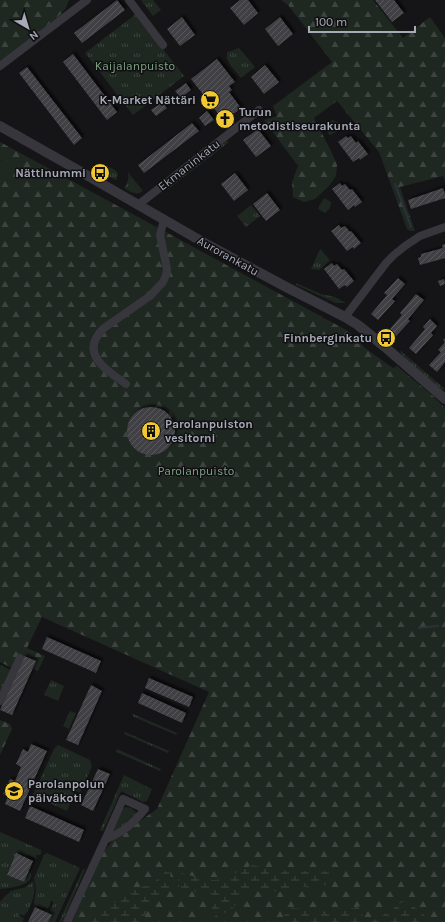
<svg xmlns="http://www.w3.org/2000/svg" width="445" height="922" viewBox="0 0 445 922" font-family="Karla,sans-serif">
<defs>
<pattern id="grass-tufts" width="24" height="20" patternUnits="userSpaceOnUse"><rect width="24" height="20" fill="#1f2721"/><path d="M3 7l-1-3M5 7V3M7 7l1-3M15 17l-1-3M17 17v-4M19 17l1-3" fill="none" stroke="#3d443f"/></pattern>
<pattern id="forest-firs" width="22" height="20" patternUnits="userSpaceOnUse"><rect width="22" height="20" fill="#1f2721"/><path d="M5 1l3.5 6h-7zM16 11l3.5 6h-7z" fill="#3d443f"/></pattern>
<pattern id="wetland-marsh" width="20" height="14" patternUnits="userSpaceOnUse"><rect width="20" height="14" fill="#1f2721"/><path d="M1 5h8M5 5V1M11 12h8M15 12V8" fill="none" stroke="#3d443f"/></pattern>
<pattern id="building-hatch" width="6" height="6" patternUnits="userSpaceOnUse"><rect width="6" height="6" fill="#3f3f44"/><path d="M-1 1l2-2M0 6l6-6M5 7l2-2" fill="none" stroke="#58585d"/></pattern>
<filter id="shadow"><feDropShadow dx="2.5" dy="-2.5" stdDeviation="1" flood-color="#0009"/></filter>
</defs>
<rect width="100%" height="100%" fill="#151517"/>
<g fill="url(#grass-tufts)">
<path d="M141,0H153L161,10L153,16Z"/>
<path d="M136,14L184,76L133,115L85,53Z"/>
<path d="M239,48L255,67L241,78L231,66L227,59V52L231,51Z"/>
<path d="M332,120L341,123L343,127L338,131L330,135L325,128L327,123Z"/>
<path d="M226,141L229,142L168,189L167,186Z"/>
<path d="M100,165C108,166 123,170 116,180L104,174L105,172L100,169L99,171L92,167Z"/>
<path d="M127,171L143,191C136,196 131,192 124,188C128,182 130,177 127,171Z"/>
<path d="M324,198L331,202L330,208L325,213L318,209Z"/>
<path d="M251,205L260,216L246,227L237,216Z"/>
<path d="M321,249L326,256L329,259V261L319,270L311,269L319,251Z"/>
<path d="M296,283L321,294L335,297L346,303H336L296,285Z"/>
<path d="M401,351L445,389L442,390L413,366L400,352Z"/>
<path d="M0,665L13,671L6,679L0,698Z"/>
<path d="M51,680L64,686L58,701L44,695Z"/>
<path d="M70,711L76,713L69,729L63,726Z"/>
<path d="M133,714L177,733L176,735L132,716Z"/>
<path d="M125,732L169,751L168,753L124,734Z"/>
<path d="M58,745L90,760L92,766L80,793L75,791L67,811L43,800L41,804L31,799L54,749Z"/>
<path d="M117,749L161,769L160,771L116,752Z"/>
<path d="M124,775L152,789L147,801L143,802L121,791L103,831L100,830Z"/>
<path d="M126,807L131,808L136,812C134,822 120,828 111,834L122,809Z"/>
<path d="M0,832L41,850V852L40,855L37,854L36,857L37,858V859L28,855L27,858L16,854L7,875L24,882L29,872L31,873C34,886 9,888 0,889Z"/>
<path d="M47,853L80,868L55,922H48L52,915L44,911L45,909L50,911L54,902L51,901L48,909L44,907L43,909L35,905L34,903L36,890L34,878L44,855Z"/>
<path d="M83,869L85,870L62,922H59Z"/>
<path d="M33,881C37,893 32,902 27,913H26L24,916L20,914L19,916L24,918L22,922H0V902L4,897L11,891L26,887Z"/>
</g>
<g fill="url(#forest-firs)">
<path d="M0,0H69L66,8L60,15L0,63Z"/>
<path d="M281,0H373L403,38L430,17L445,38V181L443,176L400,187L415,231H410L407,229L379,152L337,101L314,118L331,151L337,165L336,176L329,186L315,199L304,202L293,197L292,182L298,166L264,120L277,116L273,106L332,62L288,5Z"/>
<path d="M0,142L348,331L365,348L393,368L397,366L433,396L445,408V922H71L104,851L113,840L157,809L209,692L42,617L27,648L45,656L38,671L33,669L36,661L24,656L21,663L14,669L0,662V179H4L7,163L0,160Z"/>
<path d="M0,720L10,724L12,729L0,755Z"/>
</g>
<g fill="url(#wetland-marsh)">
<path d="M253,865C269,871 286,871 303,871C312,872 321,869 330,873C332,877 332,880 330,884L323,886L310,888L302,886H297L287,892H278L267,889L257,891C255,889 254,888 251,889C247,889 241,895 239,899C237,901 237,904 234,907C228,915 214,912 211,922H202C208,918 212,913 212,906C212,887 193,895 185,888L178,890L179,888L177,872C190,874 202,881 215,880C228,879 240,869 253,865Z"/>
<path d="M166,871H170L172,890L158,897L151,905L148,907L143,922H83L85,917L97,913L101,907L119,901C121,897 120,893 124,890C127,888 133,889 136,888C148,887 159,880 166,871Z"/>
<path d="M403,901L406,902L422,912L429,922H371L390,911Z"/>
<path d="M360,906L363,907C366,911 363,914 360,918L361,922H278L291,908L308,909L316,912L322,913H326L332,909L354,908Z"/>
</g>
<path fill="#1f2721" d="M0,160L7,163L10,170L8,177L4,179H0Z"/>
<g fill="none" stroke-linecap="round" stroke-linejoin="round">
<g stroke="#2b323b" stroke-width="2">
<path d="M395,184L411,227"/>
<path d="M419,628L438,626"/>
</g>
</g>
<g fill="url(#building-hatch)" filter="url(#shadow)">
<path d="M117,0L125,10L82,43L74,33Z"/>
<path d="M240,0H248L258,13L244,25L230,8Z"/>
<path d="M375,0H394L404,13L392,22Z"/>
<path d="M182,17L195,35L180,46L167,29Z"/>
<path d="M280,17L293,34L278,46L265,29Z"/>
<path d="M73,54L117,112L107,120L63,62Z"/>
<path d="M217,59L235,82L229,86L232,90L229,92L241,108L224,121L191,79Z"/>
<path d="M265,65L279,82L264,94L251,77Z"/>
<path d="M27,67L82,138L74,145L19,73Z"/>
<path d="M186,83L191,90L181,98L175,91Z"/>
<path d="M162,102L167,108L156,116L151,110Z"/>
<path d="M207,111L214,120L205,126L199,118Z"/>
<path d="M192,123L199,131L144,173L138,165Z"/>
<path d="M258,129L271,146L256,157L243,140Z"/>
<path d="M346,136L348,138L351,136L356,143L358,141L368,154L360,160L359,158L353,162L338,142Z"/>
<path d="M235,173L248,190L234,201L221,184Z"/>
<path d="M340,183L342,186L345,184L350,190L352,189L362,202L355,207L354,205L348,210L332,189Z"/>
<path d="M443,188L445,194V198L411,209L408,200Z"/>
<path d="M267,193L280,210L266,221L253,204Z"/>
<path d="M339,225L341,228L345,226L350,232L351,231L361,243L354,249L353,247L347,251L331,231Z"/>
<path d="M445,244V258L420,265L418,258L421,257V254L443,248L442,245Z"/>
<path d="M332,263L334,266L337,264L342,270L344,269L354,281L347,287L345,285L339,289L324,269Z"/>
<path d="M398,278L405,284L392,299L395,301L378,320L371,314L387,295L384,293Z"/>
<path d="M444,279L445,284L440,286L438,281Z"/>
<path d="M416,294L424,300L408,319L410,321L396,336L389,330L402,315L400,313Z"/>
<path d="M430,319L437,326L431,333L433,335L416,354L409,348L425,329L423,327Z"/>
<path d="M445,338V362L437,372L429,365L441,352L438,350L445,342L443,340Z"/>
<circle cx="151" cy="431" r="24"/>
<path d="M47,637L101,661L96,673L42,649Z"/>
<path d="M24,656L36,661L12,715L0,710Z"/>
<path d="M149,678L193,697L189,707L145,688Z"/>
<path d="M91,685L102,691L78,745L66,740Z"/>
<path d="M142,693L186,713L182,723L138,703Z"/>
<path d="M31,744L47,751L20,811L5,804L8,796L3,794L10,779L15,781L21,767L16,764L23,749L28,752Z"/>
<path d="M98,769L110,774L93,811L81,805Z"/>
<path d="M30,806L84,830L79,842L25,818Z"/>
<path d="M16,853L33,861L24,882L7,875Z"/>
<path d="M35,907L52,915L48,922H28Z"/>
</g>
<g fill="none" stroke-linecap="round" stroke-linejoin="round">
<g stroke="#36363c" stroke-width="8">
<path d="M129,0L163,45"/>
<path d="M0,66L87,0"/>
<path d="M138,205L259,110"/>
<path d="M345,317L386,263L395,254L405,246L420,236L445,227"/>
<path d="M126,384C106,370 78,353 104,328L150,296L163,282L166,275L167,269L160,235L164,220"/>
<path d="M0,701L20,658"/>
<path d="M123,799L145,809C132,825 124,831 105,840Z"/>
<path d="M67,922L105,840"/>
</g>
<path stroke="#36363c" stroke-width="10" d="M0,126L76,169L208,245L288,288L345,317L358,325L385,347L445,399"/>
</g>
<defs>
<symbol id="supermarket-disc" viewBox="-11 -11 22 22"><circle r="9.5" fill="#f1c733" stroke="#101012"/><path d="M-6-5.5h2.5l.6 2H6L4.5 2H-2.5L-4.4-4H-6ZM-1.5 3.2a1.3 1.3 0 1 0 .1 0ZM3 3.2a1.3 1.3 0 1 0 .1 0Z" fill="#111"/></symbol>
<symbol id="church-disc" viewBox="-11 -11 22 22"><circle r="9.5" fill="#f1c733" stroke="#101012"/><path d="M-1.2-6h2.4v3.5h3.3v2.4h-3.3V6h-2.4V-.1h-3.3v-2.4h3.3Z" fill="#111"/></symbol>
<symbol id="bus-disc" viewBox="-11 -11 22 22"><circle r="9.5" fill="#f1c733" stroke="#101012"/><path d="M-5-6H5V4H4V6H2V4H-2V6H-4V4H-5ZM-3.5-4V0h7V-4ZM-3.5 1.2v1.5H-2V1.2ZM2 1.2v1.5H3.5V1.2Z" fill="#111"/></symbol>
<symbol id="building-disc" viewBox="-11 -11 22 22"><circle r="9.5" fill="#f1c733" stroke="#101012"/><path d="M-4-6H4V6H1V3H-1V6H-4ZM-2.5-4.3h1.7v1.8h-1.7ZM.8-4.3h1.7v1.8H.8ZM-2.5-1h1.7V.8h-1.7ZM.8-1h1.7V.8H.8Z" fill="#111"/></symbol>
<symbol id="school-disc" viewBox="-11 -11 22 22"><circle r="9.5" fill="#f1c733" stroke="#101012"/><path d="M0-5L7-2L0 1L-7-2ZM-4 1L0 2.5L4 1V4Q0 6-4 4Z" fill="#111"/></symbol>
</defs>
<g fill-rule="evenodd">
<use href="#supermarket-disc" x="199" y="89" width="22" height="22"/>
<use href="#church-disc" x="214" y="108" width="22" height="22"/>
<use href="#bus-disc" x="89" y="162" width="22" height="22"/>
<use href="#bus-disc" x="375" y="327" width="22" height="22"/>
<use href="#building-disc" x="140" y="420" width="22" height="22"/>
<use href="#school-disc" x="3" y="780" width="22" height="22"/>
</g>
<g text-anchor="middle" stroke-width="3" stroke-linejoin="round" paint-order="stroke">
<g font-size="12" fill="#7ea284" stroke="#101012">
<text x="135" y="70">Kaijalanpuisto</text>
<text x="196" y="475">Parolanpuisto</text>
</g>
<g font-size="12" font-weight="bold" fill="#a7aab7" stroke="#101012" text-anchor="end">
<text x="196" y="104">K-Market Nättäri</text>
<text x="239" y="116" text-anchor="start">Turun<tspan x="239" dy="14">metodistiseurakunta</tspan></text>
<text x="86" y="177">Nättinummi</text>
<text x="372" y="342">Finnberginkatu</text>
<text x="165" y="428" text-anchor="start">Parolanpuiston<tspan x="165" dy="14">vesitorni</tspan></text>
<text x="28" y="788" text-anchor="start">Parolanpolun<tspan x="28" dy="14">päiväkoti</tspan></text>
</g>
<g font-size="12" fill="#a7aab7" stroke="#101012">
<text transform="translate(189 165) rotate(-38)" y="4">Ekmaninkatu</text>
<text transform="translate(228 256) rotate(29)" y="4">Aurorankatu</text>
</g>
</g>
<g transform="translate(28 28) rotate(142)" stroke="#101012" stroke-width="3" paint-order="stroke">
<path d="M0-3L7 15L0 10L-7 15Z" fill="#a7aab7"/>
<text y="-6" font-size="11" font-weight="bold" text-anchor="middle" fill="#a7aab7">N</text>
</g>
<path d="M309 26v6h106v-6" fill="none" stroke="#a7aab7" stroke-width="2"/>
<text x="315" y="26" font-size="12" fill="#a7aab7" stroke="#101012" stroke-width="3" paint-order="stroke">100 m</text>
</svg>
